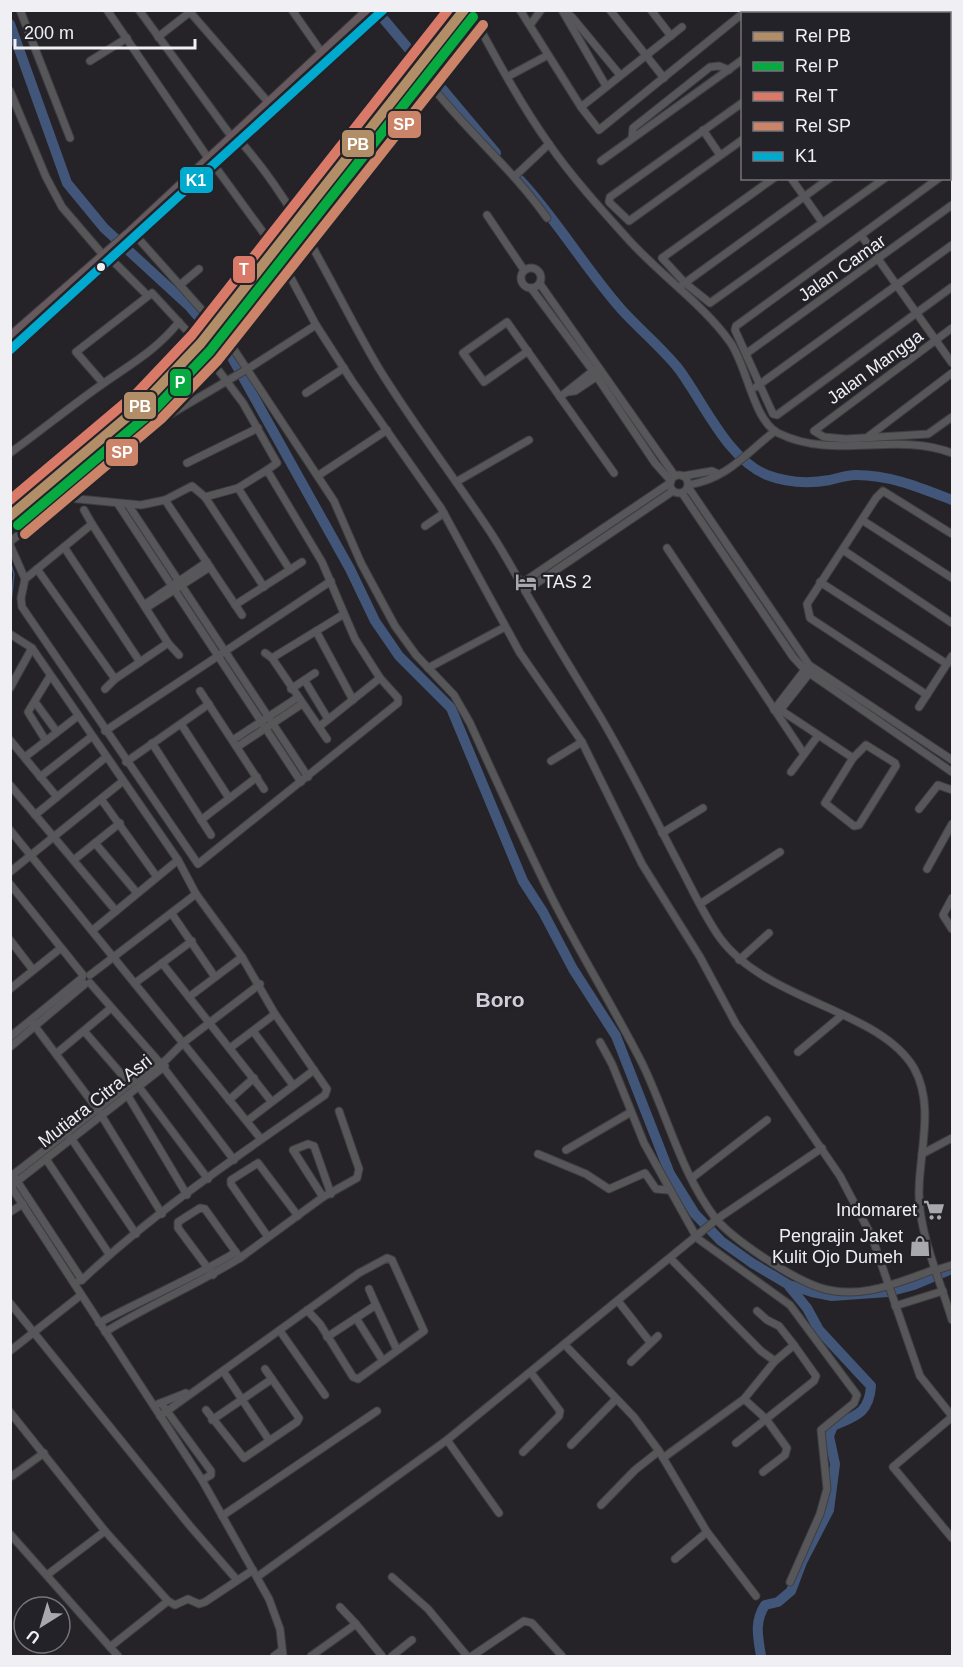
<svg xmlns="http://www.w3.org/2000/svg" width="963" height="1667" viewBox="0 0 963 1667" font-family="Helvetica,sans-serif">
<rect width="100%" height="100%" fill="#252328"/>
<g fill="none" stroke-linecap="round" stroke-linejoin="round">
<path stroke="#415679" stroke-width="1.5" d="M10,561L14,574L11,603"/>
<g stroke="#415679" stroke-width="10">
<path d="M376,10L496,153"/>
<path d="M10,24L67,183L104,228L189,306L230,354L350,569L375,621L399,656L451,708L523,881L543,912L573,969L616,1036L670,1174L695,1214L721,1241L752,1263L789,1285L812,1292L832,1296L888,1292L914,1285L952,1269"/>
<path d="M520,180C557,220 585,268 621,309C639,329 661,347 678,368C703,401 727,459 767,475C788,483 808,484 830,480C838,478 847,475 856,475C891,475 921,488 952,500"/>
<path d="M761,1656C758,1637 754,1622 765,1605L778,1602L791,1591L802,1562L829,1510L835,1464L829,1436L833,1426C855,1416 869,1414 871,1386L819,1330L807,1308L789,1286"/>
</g>
<defs>
<g id="minor">
<path d="M20,10L70,138"/>
<path d="M107,10L208,158"/>
<path d="M139,10L231,136"/>
<path d="M292,10L322,53"/>
<path d="M470,10C495,56 519,102 549,144C572,177 600,208 627,238C658,273 704,305 730,342C747,365 753,420 778,433C834,461 896,431 952,453"/>
<path d="M520,10L581,107L599,130L742,14"/>
<path d="M562,10L606,86"/>
<path d="M563,10L572,17L620,75"/>
<path d="M610,10L664,78"/>
<path d="M651,10L671,36"/>
<path d="M856,10L857,14"/>
<path d="M808,14L817,10"/>
<path d="M868,14L872,10"/>
<path d="M918,14L922,10"/>
<path d="M530,25L541,10"/>
<path d="M158,37L190,12L268,102"/>
<path d="M950,50L952,48"/>
<path d="M90,61L127,38"/>
<path d="M507,77L548,55"/>
<path d="M950,81L952,86"/>
<path d="M434,89C470,134 514,171 547,218"/>
<path d="M10,91L46,177L62,207L104,256"/>
<path d="M742,103L610,197L609,202L629,221L742,140"/>
<path d="M581,107L682,27"/>
<path d="M703,130L720,155"/>
<path d="M950,132L952,130"/>
<path d="M632,138L633,128L710,67L719,66L729,70"/>
<path d="M240,141C300,208 333,291 378,367C413,424 454,477 491,533C508,559 522,587 538,613C558,648 580,683 601,718C630,767 655,819 682,870C694,893 705,917 720,938C767,1002 879,1009 914,1068C938,1111 914,1164 920,1210C925,1247 941,1284 952,1320"/>
<path d="M601,161L742,60"/>
<path d="M214,165L276,250L316,325L352,381L441,508L520,653L582,742L642,864L700,957L736,1024L840,1176L872,1237L920,1376L952,1416"/>
<path d="M950,171L952,169"/>
<path d="M514,177L549,144"/>
<path d="M774,178L662,258L685,283L710,303L885,178"/>
<path d="M791,178L822,222"/>
<path d="M939,178L736,326L735,330L773,414L777,415L952,287"/>
<path d="M487,215L524,270"/>
<path d="M861,235L952,363"/>
<path d="M137,237L202,310"/>
<path d="M279,255C267,270 224,321 227,339L334,501L361,563L395,626L416,655L454,695L470,723C497,782 524,842 553,900C581,955 614,1008 642,1063C667,1114 681,1174 716,1219C735,1241 790,1277 818,1287C859,1301 896,1283 936,1269"/>
<path d="M112,260L148,296"/>
<circle cx="531" cy="278" r="10"/>
<path d="M540,284L675,476"/>
<path d="M180,285L199,269"/>
<path d="M682,285L830,178"/>
<path d="M531,288L593,371L655,463L671,481"/>
<path d="M952,328L814,431L824,437L846,439L928,434L952,417"/>
<path d="M528,351L484,382L463,353L507,322L560,397"/>
<path d="M747,353L952,205"/>
<path d="M207,355L243,403L277,463L267,470"/>
<path d="M594,370L560,397L614,473"/>
<path d="M103,383L76,352L152,293L188,332"/>
<path d="M756,387L952,245"/>
<path d="M567,392L575,391L599,375"/>
<path d="M306,393L344,368"/>
<path d="M126,424L135,435L249,368L316,325"/>
<path d="M869,436L952,373"/>
<path d="M10,453C42,430 72,405 104,383C134,362 155,351 179,322"/>
<path d="M187,463L258,428"/>
<path d="M319,475L387,430"/>
<circle cx="679" cy="484" r="9"/>
<path d="M683,476L712,471L716,473"/>
<path d="M456,482L529,440"/>
<path d="M688,485C727,479 745,454 775,431"/>
<path d="M688,487L809,665L952,760"/>
<path d="M238,488L290,570"/>
<path d="M682,493L793,657L805,670L952,772"/>
<path d="M205,497L264,587"/>
<path d="M165,500L242,615"/>
<path d="M118,504L301,782"/>
<path d="M129,506L308,777"/>
<path d="M84,510L92,524"/>
<path d="M862,520L952,578"/>
<path d="M425,526L444,513"/>
<path d="M10,542L59,501L68,498L141,505L165,500L192,486L205,497L238,488L267,470L322,562L355,639L380,678L398,698V703L198,864L22,607L21,598L25,579L10,545"/>
<path d="M64,547L140,662"/>
<path d="M667,548L804,754"/>
<path d="M843,550L952,623"/>
<path d="M37,569L115,679"/>
<path d="M25,579L92,524L168,643L179,655"/>
<path d="M820,582L947,664"/>
<path d="M522,583L670,483"/>
<path d="M525,591L673,491"/>
<path d="M144,605L207,562"/>
<path d="M235,605L302,562"/>
<path d="M146,608L210,567"/>
<path d="M316,631L353,700"/>
<path d="M10,634L32,648L178,860L196,894L242,957L275,1014L327,1089L325,1095C242,1153 155,1211 82,1280"/>
<path d="M265,653L272,658L327,739"/>
<path d="M272,658L344,614"/>
<path d="M428,668L505,627"/>
<path d="M305,681L328,719"/>
<path d="M10,688L32,648"/>
<path d="M105,689L115,679L168,643"/>
<path d="M291,689L315,673"/>
<path d="M200,691L264,789"/>
<path d="M927,695L810,618L807,604L876,498L883,491L952,534"/>
<path d="M35,702L57,732"/>
<path d="M776,707L853,758"/>
<path d="M919,707L952,656"/>
<path d="M774,710L807,667"/>
<path d="M778,713L812,670"/>
<path d="M181,724L229,798"/>
<path d="M320,726L380,678"/>
<path d="M105,731L331,581"/>
<path d="M10,740L57,797"/>
<path d="M233,740L297,698"/>
<path d="M46,741L28,712L50,676"/>
<path d="M152,743L211,835"/>
<path d="M866,745L895,763L896,766L859,825L854,826L825,803L853,758Z"/>
<path d="M237,747L302,704"/>
<path d="M25,757L78,716"/>
<path d="M551,761L582,742"/>
<path d="M126,762L209,704"/>
<path d="M791,772L817,737"/>
<path d="M40,777L91,737"/>
<path d="M10,785L116,911"/>
<path d="M101,799L157,877"/>
<path d="M919,809L938,785L952,790"/>
<path d="M35,815L105,758"/>
<path d="M201,820L257,777"/>
<path d="M10,830L261,1139"/>
<path d="M662,833L703,808"/>
<path d="M95,843L137,893"/>
<path d="M75,859L120,823"/>
<path d="M927,869L952,824"/>
<path d="M10,872L123,781"/>
<path d="M10,884L83,975"/>
<path d="M952,898L943,915L952,929"/>
<path d="M700,904L780,852"/>
<path d="M172,914L215,977"/>
<path d="M93,930L178,860"/>
<path d="M10,940L33,970"/>
<path d="M739,960L769,933"/>
<path d="M162,963L271,1101"/>
<path d="M90,975L196,894"/>
<path d="M90,983L160,1063L234,1160"/>
<path d="M135,983L192,941"/>
<path d="M10,989L61,948"/>
<path d="M189,997L242,957"/>
<path d="M31,1021L98,1110L162,1214"/>
<path d="M84,1031L130,1084"/>
<path d="M253,1031L293,1085"/>
<path d="M10,1037L82,978"/>
<path d="M600,1042L612,1064L644,1143L697,1238L790,1305L857,1395L854,1403L821,1430L827,1489L820,1514L790,1582"/>
<path d="M10,1047L85,984"/>
<path d="M230,1048L275,1014"/>
<path d="M798,1052L841,1016"/>
<path d="M57,1053L111,1008"/>
<path d="M139,1087L208,1179"/>
<path d="M128,1096L187,1195"/>
<path d="M229,1100L254,1078"/>
<path d="M247,1121L314,1070"/>
<path d="M71,1138L136,1234"/>
<path d="M566,1150L631,1112"/>
<path d="M538,1154L586,1174L609,1189L645,1173L656,1189L668,1190"/>
<path d="M922,1154L952,1138"/>
<path d="M46,1159L109,1254"/>
<path d="M10,1177L130,1084L166,1060L183,1043L260,984"/>
<path d="M15,1178L82,1280L79,1281"/>
<path d="M692,1178L767,1120"/>
<path d="M10,1185L202,1480L269,1599L280,1629L283,1656"/>
<path d="M11,1186L165,1066"/>
<path d="M323,1197L293,1150L308,1144L314,1146L331,1194"/>
<path d="M10,1212L23,1204"/>
<path d="M268,1237L231,1184V1180L258,1163L298,1216"/>
<path d="M671,1259L761,1351L775,1361"/>
<path d="M936,1270L952,1265"/>
<path d="M213,1275L178,1228V1222L200,1208L205,1209L240,1258L323,1197L357,1178L359,1169L339,1111"/>
<path d="M369,1289L376,1305"/>
<path d="M618,1301L650,1342"/>
<path d="M10,1303L190,1526L237,1580"/>
<path d="M895,1306L943,1291"/>
<path d="M757,1311L767,1320L779,1326L794,1345"/>
<path d="M356,1318L383,1361"/>
<path d="M99,1323C145,1298 192,1279 236,1252"/>
<path d="M280,1331L325,1395"/>
<path d="M105,1332C149,1305 196,1285 240,1258"/>
<path d="M327,1337L376,1305L397,1350"/>
<path d="M565,1345L634,1417L659,1451L707,1532L756,1596"/>
<path d="M10,1351L81,1295"/>
<path d="M631,1362L658,1336"/>
<path d="M223,1371L269,1440"/>
<path d="M161,1403L211,1471V1475L202,1480"/>
<path d="M158,1404L186,1393"/>
<path d="M206,1410L244,1458L297,1422L299,1418L265,1369"/>
<path d="M10,1412L105,1531L168,1601L175,1605L188,1599L199,1604L205,1602L253,1570"/>
<path d="M160,1416L359,1273L387,1258L392,1260L424,1331L358,1379L353,1377L320,1324L307,1310"/>
<path d="M952,1417L893,1467L952,1538"/>
<path d="M212,1420L272,1379"/>
<path d="M447,1440L499,1513"/>
<path d="M736,1443L814,1381L816,1376L794,1345L775,1361L744,1399"/>
<path d="M571,1445L616,1399"/>
<path d="M523,1452L559,1416L560,1411L532,1374"/>
<path d="M663,1458L744,1399L766,1419L787,1448L785,1455L763,1472"/>
<path d="M12,1476L44,1453"/>
<path d="M601,1505L635,1470L659,1451"/>
<path d="M222,1516L377,1411"/>
<path d="M10,1534L118,1656"/>
<path d="M675,1559L707,1532"/>
<path d="M47,1575L105,1531"/>
<path d="M257,1577L447,1440L717,1219L822,1148"/>
<path d="M392,1577L428,1609L467,1656"/>
<path d="M340,1607L356,1624"/>
<path d="M110,1647L168,1601"/>
<path d="M274,1656L282,1650"/>
<path d="M311,1656L356,1624L382,1656"/>
<path d="M392,1656L412,1640"/>
<path d="M472,1656L524,1621L532,1623L562,1656"/>
</g>
<g id="highway">
<path d="M10,337L128,234L368,10"/>
<path d="M10,350L384,10"/>
</g>
</defs>
<use href="#minor" stroke="#3f3e42" stroke-width="9"/>
<use href="#highway" stroke="#3f3e42" stroke-width="11"/>
<use href="#minor" stroke="#575658" stroke-width="7"/>
<use href="#highway" stroke="#665a5e" stroke-width="9"/>
<defs>
<path id="bus-1" d="M10,350L383,10"/>
</defs>
<use href="#bus-1" stroke="#242229" stroke-width="14"/>
<use href="#bus-1" stroke="#00a9ce" stroke-width="9"/>
<defs>
<path id="rail-1" d="M10,516L146,401L201,343L464,10"/>
<path id="rail-2" d="M18,525L154,410L210,351L473,17"/>
<path id="rail-3" d="M10,500L138,392L192,335L448,10"/>
<path id="rail-4" d="M25,534L161,419L218,360L483,25"/>
</defs>
<use href="#rail-1" stroke="#242229" stroke-width="15"/>
<use href="#rail-2" stroke="#242229" stroke-width="15"/>
<use href="#rail-3" stroke="#242229" stroke-width="15"/>
<use href="#rail-4" stroke="#242229" stroke-width="15"/>
<use href="#rail-1" stroke="#b18e68" stroke-width="10"/>
<use href="#rail-2" stroke="#06aa40" stroke-width="10"/>
<use href="#rail-3" stroke="#d97a68" stroke-width="10"/>
<use href="#rail-4" stroke="#cb8468" stroke-width="10"/>
</g>
<defs>
<symbol id="hotel-bare" viewBox="-9 -9 18 18"><path d="M-6-4.5h1.5V1H6V5H4.5V3h-9V5H-6ZM-4 0a1.8 1.8 0 1 1 3.6 0ZM.5 0V-2.5h3Q6-2.5 6 0Z" fill="#a9a8ac" stroke="#242229" stroke-width="2.5" paint-order="stroke"/></symbol>
<symbol id="supermarket-bare" viewBox="-9 -9 18 18"><path d="M-6-5.5h2.5l.6 2H6L4.5 2H-2.5L-4.4-4H-6ZM-1.5 3.2a1.3 1.3 0 1 0 .1 0ZM3 3.2a1.3 1.3 0 1 0 .1 0Z" fill="#a9a8ac" stroke="#242229" stroke-width="2.5" paint-order="stroke"/></symbol>
<symbol id="shop-bare" viewBox="-9 -9 18 18"><path d="M-5-2.5h2.3a2.7 3.5 0 0 1 5.4 0H5L5.5 6h-11ZM-1.5-2.5h3a1.5 2.3 0 0 0-3 0Z" fill="#a9a8ac" stroke="#242229" stroke-width="2.5" paint-order="stroke"/></symbol>
</defs>
<g fill-rule="evenodd">
<use href="#hotel-bare" x="511" y="567" width="30" height="30"/>
<use href="#supermarket-bare" x="919" y="1195" width="30" height="30"/>
<use href="#shop-bare" x="905" y="1231" width="30" height="30"/>
</g>
<circle fill="#f0eff3" stroke="#242229" stroke-width="2" cx="101" cy="267" r="5"/>
<g text-anchor="middle" stroke-width="5" stroke-linejoin="round" paint-order="stroke">
<g font-size="18" fill="#f0eff3" stroke="#242229">
<text transform="translate(842 268) rotate(-35)" y="6">Jalan Camar</text>
<text transform="translate(875 367) rotate(-36)" y="6">Jalan Mangga</text>
<text transform="translate(95 1101) rotate(-38)" y="6">Mutiara Citra Asri</text>
</g>
<g font-size="18" fill="#f0eff3" stroke="#242229" text-anchor="end">
<text x="543" y="588" text-anchor="start">TAS 2</text>
<text x="917" y="1216">Indomaret</text>
<text x="903" y="1242">Pengrajin Jaket<tspan x="903" dy="21">Kulit Ojo Dumeh</tspan></text>
</g>
<g font-size="21" font-weight="bold" fill="#d1ced8" stroke="#242229">
<text x="500" y="1007">Boro</text>
</g>
</g>
<g stroke="#242229" stroke-width="2">
<rect x="387" y="110" width="35" height="29" rx="6" fill="#cb8468"/>
<rect x="341" y="129" width="34" height="29" rx="6" fill="#b18e68"/>
<rect x="179" y="166" width="35" height="28" rx="6" fill="#00a9ce"/>
<rect x="232" y="255" width="24" height="29" rx="6" fill="#d97a68"/>
<rect x="169" y="368" width="23" height="29" rx="6" fill="#06aa40"/>
<rect x="123" y="391" width="34" height="29" rx="6" fill="#b18e68"/>
<rect x="105" y="438" width="34" height="29" rx="6" fill="#cb8468"/>
</g>
<g font-size="16" text-anchor="middle" font-weight="bold" fill="#fff">
<text x="404" y="130">SP</text>
<text x="358" y="150">PB</text>
<text x="196" y="186">K1</text>
<text x="244" y="275">T</text>
<text x="180" y="388">P</text>
<text x="140" y="412">PB</text>
<text x="122" y="458">SP</text>
</g>
<rect width="963" height="1667" fill="none" stroke="#f0eff3" stroke-width="24"/>
<rect x="741" y="12" width="210" height="168" fill="#242229" stroke="#76747a" stroke-width="1.5"/>
<rect x="753" y="32" width="30" height="9" fill="#b18e68" stroke="#76747a" stroke-width="1.5"/>
<text x="795" y="42" font-size="18" fill="#f0eff3">Rel PB</text>
<rect x="753" y="62" width="30" height="9" fill="#06aa40" stroke="#76747a" stroke-width="1.5"/>
<text x="795" y="72" font-size="18" fill="#f0eff3">Rel P</text>
<rect x="753" y="92" width="30" height="9" fill="#d97a68" stroke="#76747a" stroke-width="1.5"/>
<text x="795" y="102" font-size="18" fill="#f0eff3">Rel T</text>
<rect x="753" y="122" width="30" height="9" fill="#cb8468" stroke="#76747a" stroke-width="1.5"/>
<text x="795" y="132" font-size="18" fill="#f0eff3">Rel SP</text>
<rect x="753" y="152" width="30" height="9" fill="#00a9ce" stroke="#76747a" stroke-width="1.5"/>
<text x="795" y="162" font-size="18" fill="#f0eff3">K1</text>
<g transform="translate(42 1625) rotate(217)"><circle r="28" fill="#242229" stroke="#76747a" stroke-width="1.5"/>
<path d="M0-4.5L10 22L0 15L-10 22Z" fill="#a9a8ac"/>
<text y="-9" font-size="16" font-weight="bold" text-anchor="middle" fill="#f0eff3">U</text>
</g>
<path d="M15 39v9h180v-9" fill="none" stroke="#f0eff3" stroke-width="3"/>
<text x="24" y="39" font-size="18" fill="#f0eff3" stroke="#242229" stroke-width="4.5" paint-order="stroke">200 m</text>
</svg>
